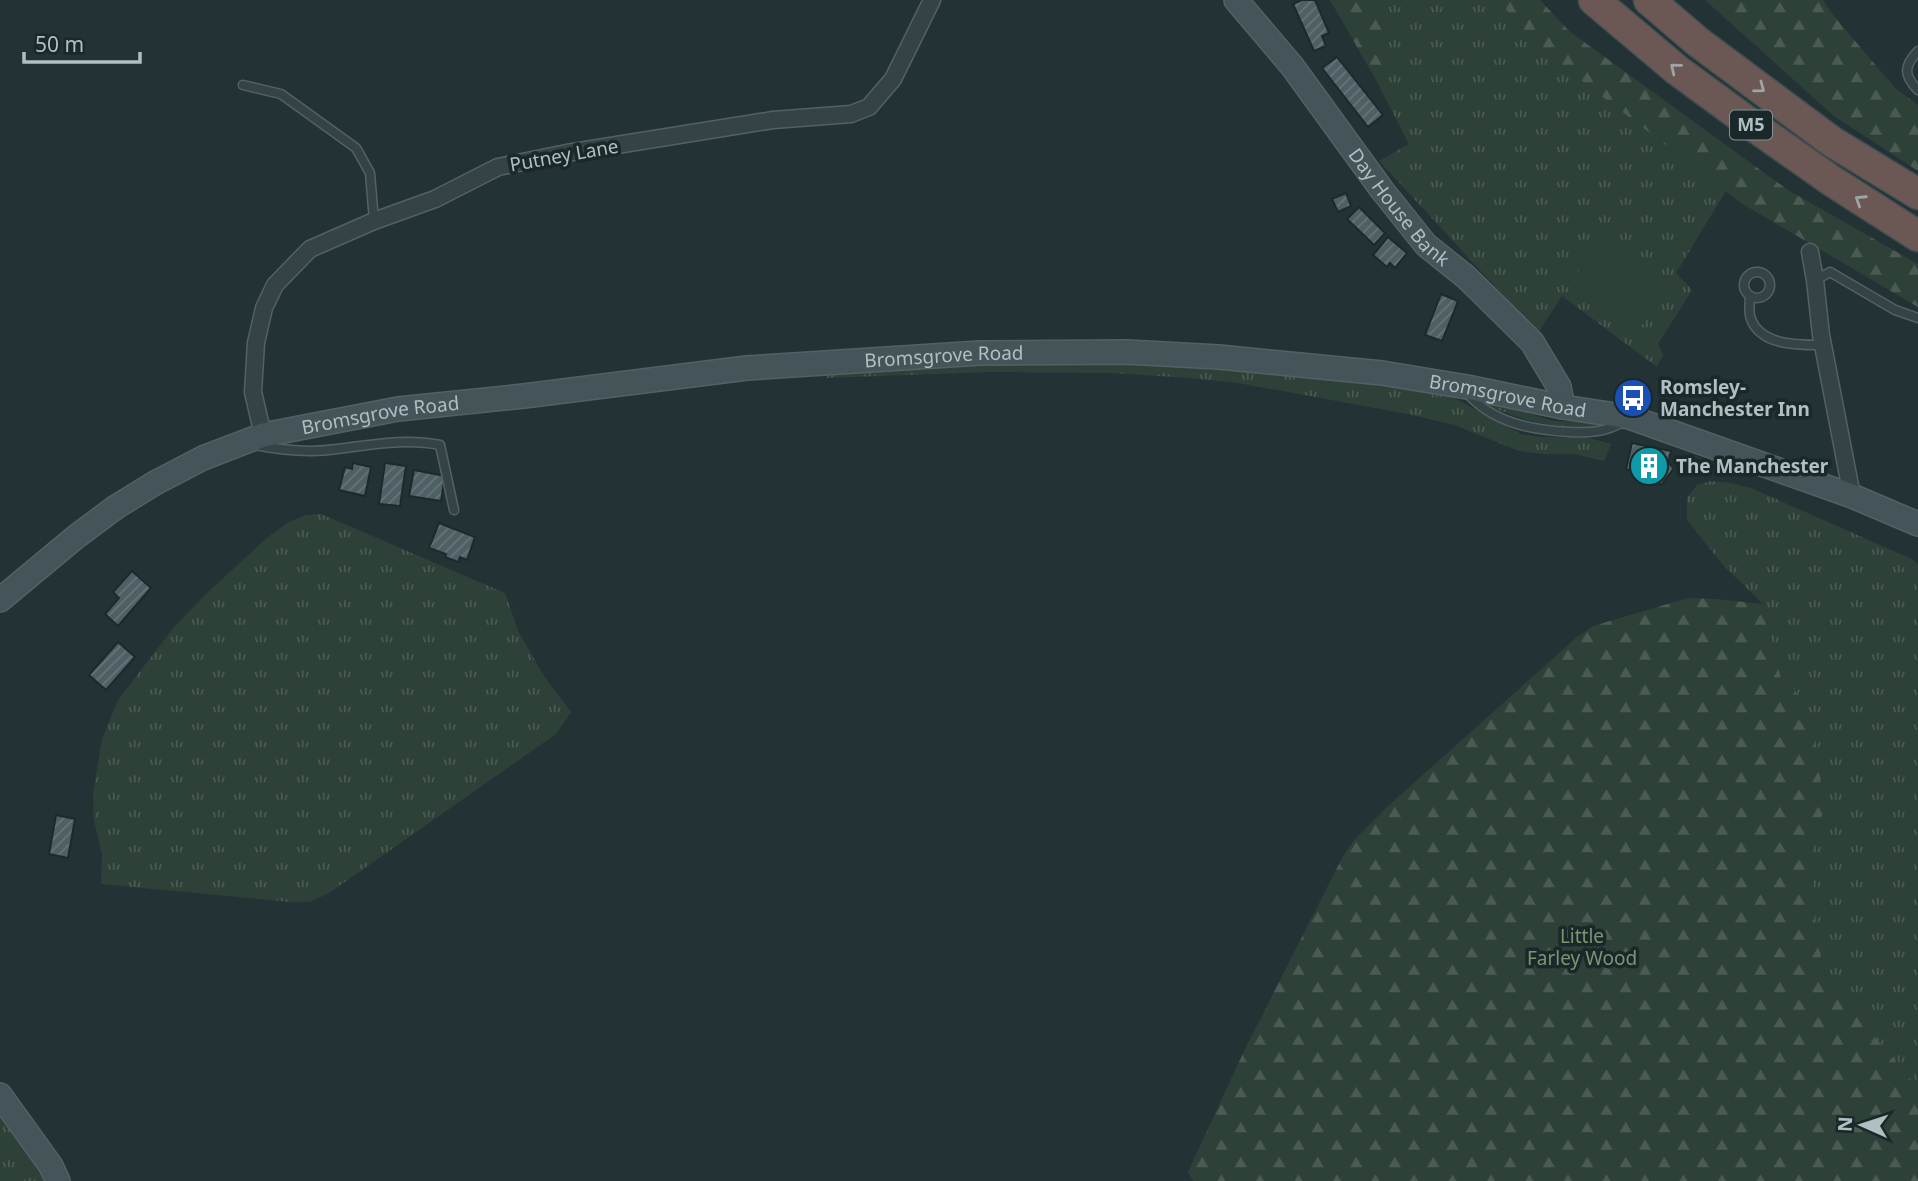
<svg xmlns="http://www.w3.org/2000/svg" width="1918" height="1181" viewBox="0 0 1918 1181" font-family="'Noto Sans',sans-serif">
<defs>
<pattern id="grass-tufts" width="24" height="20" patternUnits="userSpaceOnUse" patternTransform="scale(1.75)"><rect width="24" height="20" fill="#2d4138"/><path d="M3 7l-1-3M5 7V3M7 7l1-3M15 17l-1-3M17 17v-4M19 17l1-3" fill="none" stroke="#495b53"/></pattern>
<pattern id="forest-firs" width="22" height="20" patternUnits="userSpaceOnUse" patternTransform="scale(1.75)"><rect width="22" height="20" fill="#2d4138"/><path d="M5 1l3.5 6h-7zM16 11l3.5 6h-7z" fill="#495b53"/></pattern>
<pattern id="building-hatch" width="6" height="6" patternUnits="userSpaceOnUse" patternTransform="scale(1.75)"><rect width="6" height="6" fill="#4e6064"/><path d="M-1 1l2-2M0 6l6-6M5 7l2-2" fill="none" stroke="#657579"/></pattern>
</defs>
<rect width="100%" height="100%" fill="#233235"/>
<g fill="url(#grass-tufts)">
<path d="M1372,0H1498L1539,48L1726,191L1676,273L1692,290L1658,344L1663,355L1657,367L1562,296L1538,333L1379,161L1409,144L1376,80L1394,60Z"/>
<path d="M1126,360L1309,375L1443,392L1521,434L1541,437L1589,438L1611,444L1604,461L1575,454H1542L1519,451L1454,425L1408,414L1238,383L1190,378L1109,373L989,372L827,378L826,370L874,366Z"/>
<path d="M1491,402L1553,421L1603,423L1600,428L1556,426L1526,420L1490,407Z"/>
<path d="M1711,481L1730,483L1751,488L1914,560L1918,565V1088L1827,981L1817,941L1813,899L1810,862L1815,840L1795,690L1781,679L1763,604L1722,564L1687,520V498L1697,485Z"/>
<path d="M321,514L505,593L518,631L544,676L571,712L556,734L329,893L310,902H290L101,884L102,855L94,820L93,794L102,739L118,700L174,627L207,593L268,537L287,523L306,515Z"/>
<path d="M0,1117L47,1180L48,1181H0Z"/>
</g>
<g fill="url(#forest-firs)">
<path d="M1330,0H1372L1394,60L1376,80Z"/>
<path d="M1498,0H1540L1569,31L1788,190L1918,264V307L1741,203L1539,48Z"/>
<path d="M1705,0H1823L1833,15L1895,88L1918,105V171L1834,116Z"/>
<path d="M1688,598L1716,599L1763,604L1781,679L1795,690L1815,739L1824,807L1810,863L1817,941L1827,981L1918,1088V1181H1193L1188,1172L1244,1051L1343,856L1355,839L1387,807L1577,637L1593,626Z"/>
</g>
<path fill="#2d4138" d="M1600,243L1666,295L1642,325L1576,274Z"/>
<g fill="url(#building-hatch)" stroke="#1d2a2c" stroke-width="2">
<path d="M1302,0H1315L1329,33L1322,36L1326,46L1314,51L1293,4Z"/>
<path d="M1337,57L1383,115L1368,127L1322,68Z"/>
<path d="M1346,193L1351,206L1338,212L1332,199Z"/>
<path d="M1359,207L1385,233L1374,245L1347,219Z"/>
<path d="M1388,237L1407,253L1395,268L1390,263L1387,267L1373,255Z"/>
<path d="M1441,294L1458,301L1442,341L1425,335Z"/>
<path d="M1632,443L1671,451L1668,463L1674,468L1661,485L1652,476L1626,469Z"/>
<path d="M353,463L371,467L365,496L339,490L345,467L352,469Z"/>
<path d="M385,463L406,466L400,506L379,504Z"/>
<path d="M414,470L445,476L441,501L409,496Z"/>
<path d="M439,523L475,537L467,560L460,557L458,562L445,557L446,554L429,548Z"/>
<path d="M132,571L151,588L118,626L105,614L119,598L113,592Z"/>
<path d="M118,642L135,657L106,690L89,675Z"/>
<path d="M56,815L75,819L68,858L49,854Z"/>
</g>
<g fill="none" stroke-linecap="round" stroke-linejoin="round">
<defs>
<g id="lane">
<path d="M1918,51C1904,66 1903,75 1918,90"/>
<path d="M243,85L281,94L356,148L370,173L374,221"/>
<circle cx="1757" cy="285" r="13"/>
<path d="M1816,280L1830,272L1895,310L1918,318"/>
<path d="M1750,296C1750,304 1748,312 1751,319C1761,346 1799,345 1823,345"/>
<path d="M1467,393C1493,423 1532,430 1570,432C1589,433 1607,432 1622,422"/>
<path d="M255,445C281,450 311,453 337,449C372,445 404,438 440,445L454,510"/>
</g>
<g id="street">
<path d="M1810,252L1815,280L1821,335L1852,496"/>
<path d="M263,435L253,392L256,343L264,308L275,285L310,249L374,221L435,199L498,167L567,153L773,120L851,114L869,107L893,79L932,0"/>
</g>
<g id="secondary">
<path id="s1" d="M1236,0L1292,66L1382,190L1426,245L1466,277L1532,342L1559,387L1563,407"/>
<path id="s2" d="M0,600L77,536L116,507L155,483L203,458L263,435L398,409L524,396L747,368L980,353L1127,352L1219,357L1382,373L1467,387L1563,407L1629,417L1852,496L1918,524"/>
<path d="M0,1095L51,1166L58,1181"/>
</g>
<g id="highway">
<path d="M1594,0L1677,70L1748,122L1832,181L1918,236"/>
<path d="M1649,0L1698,42L1831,141L1918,194"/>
</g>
</defs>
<use href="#lane" stroke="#536163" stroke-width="11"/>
<use href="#street" stroke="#536163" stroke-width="19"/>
<use href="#secondary" stroke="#536163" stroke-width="26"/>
<use href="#highway" stroke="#404e50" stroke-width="33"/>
<use href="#lane" stroke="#364346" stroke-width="8"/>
<use href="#street" stroke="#364346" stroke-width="16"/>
<use href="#secondary" stroke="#445458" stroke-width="23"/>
<use href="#highway" stroke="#6b5854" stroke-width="30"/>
</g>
<defs><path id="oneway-chevron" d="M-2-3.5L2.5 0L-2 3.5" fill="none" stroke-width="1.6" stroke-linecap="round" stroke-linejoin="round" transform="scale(1.75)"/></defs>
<g stroke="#9fa5a6">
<use href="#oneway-chevron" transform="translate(1675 68) rotate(-141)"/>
<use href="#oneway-chevron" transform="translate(1760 88) rotate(37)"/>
<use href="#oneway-chevron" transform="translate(1860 200) rotate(-147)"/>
</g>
<defs>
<symbol id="bus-disc" viewBox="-11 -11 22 22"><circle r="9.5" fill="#1a4fb4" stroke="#1b282a"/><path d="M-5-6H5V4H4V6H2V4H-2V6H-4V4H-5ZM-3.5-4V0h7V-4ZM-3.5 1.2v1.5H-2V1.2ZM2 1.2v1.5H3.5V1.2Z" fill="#fff"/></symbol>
<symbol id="building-disc" viewBox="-11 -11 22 22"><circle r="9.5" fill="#0f9aa8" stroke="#1b282a"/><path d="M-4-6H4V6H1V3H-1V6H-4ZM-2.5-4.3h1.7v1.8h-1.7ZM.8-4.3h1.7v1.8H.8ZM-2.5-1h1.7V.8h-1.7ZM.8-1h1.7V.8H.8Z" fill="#fff"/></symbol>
</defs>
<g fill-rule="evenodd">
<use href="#bus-disc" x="1611" y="376" width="44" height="44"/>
<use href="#building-disc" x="1627" y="444" width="44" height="44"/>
</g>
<g text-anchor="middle" stroke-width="7" stroke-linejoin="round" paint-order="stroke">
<rect fill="#1b282a" stroke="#839294" stroke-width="2" x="1730" y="110.5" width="42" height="29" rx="5"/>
<g font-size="18" font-weight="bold" fill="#b0bfc2">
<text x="1751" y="131">M5</text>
</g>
<g font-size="19" fill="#b0bfc2" stroke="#1b282a">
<text transform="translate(564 155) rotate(-10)" y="7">Putney Lane</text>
<text dy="7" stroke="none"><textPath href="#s1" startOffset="264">Day House Bank</textPath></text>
<text dy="7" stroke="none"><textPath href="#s2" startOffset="999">Bromsgrove Road</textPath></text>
<text dy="7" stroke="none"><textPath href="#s2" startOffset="1566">Bromsgrove Road</textPath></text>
<text dy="7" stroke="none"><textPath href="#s2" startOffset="432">Bromsgrove Road</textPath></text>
</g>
<g font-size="19" font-weight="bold" fill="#b0bfc2" stroke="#1b282a" text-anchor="start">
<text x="1660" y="394">Romsley-<tspan x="1660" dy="22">Manchester Inn</tspan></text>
<text x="1676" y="473">The Manchester</text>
</g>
<g font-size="19" fill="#799672" stroke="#1b282a">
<text x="1582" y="943">Little<tspan x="1582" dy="22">Farley Wood</tspan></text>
</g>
</g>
<g transform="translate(1862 1125) rotate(273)" stroke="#1b282a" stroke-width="5" paint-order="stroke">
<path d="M0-5L12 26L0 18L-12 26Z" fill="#b0bfc2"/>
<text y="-10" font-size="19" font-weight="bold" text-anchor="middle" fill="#b0bfc2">N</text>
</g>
<path d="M24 52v10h116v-10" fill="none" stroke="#b0bfc2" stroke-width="3.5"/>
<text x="35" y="52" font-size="21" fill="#b0bfc2" stroke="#1b282a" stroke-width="5" paint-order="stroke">50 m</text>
</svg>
